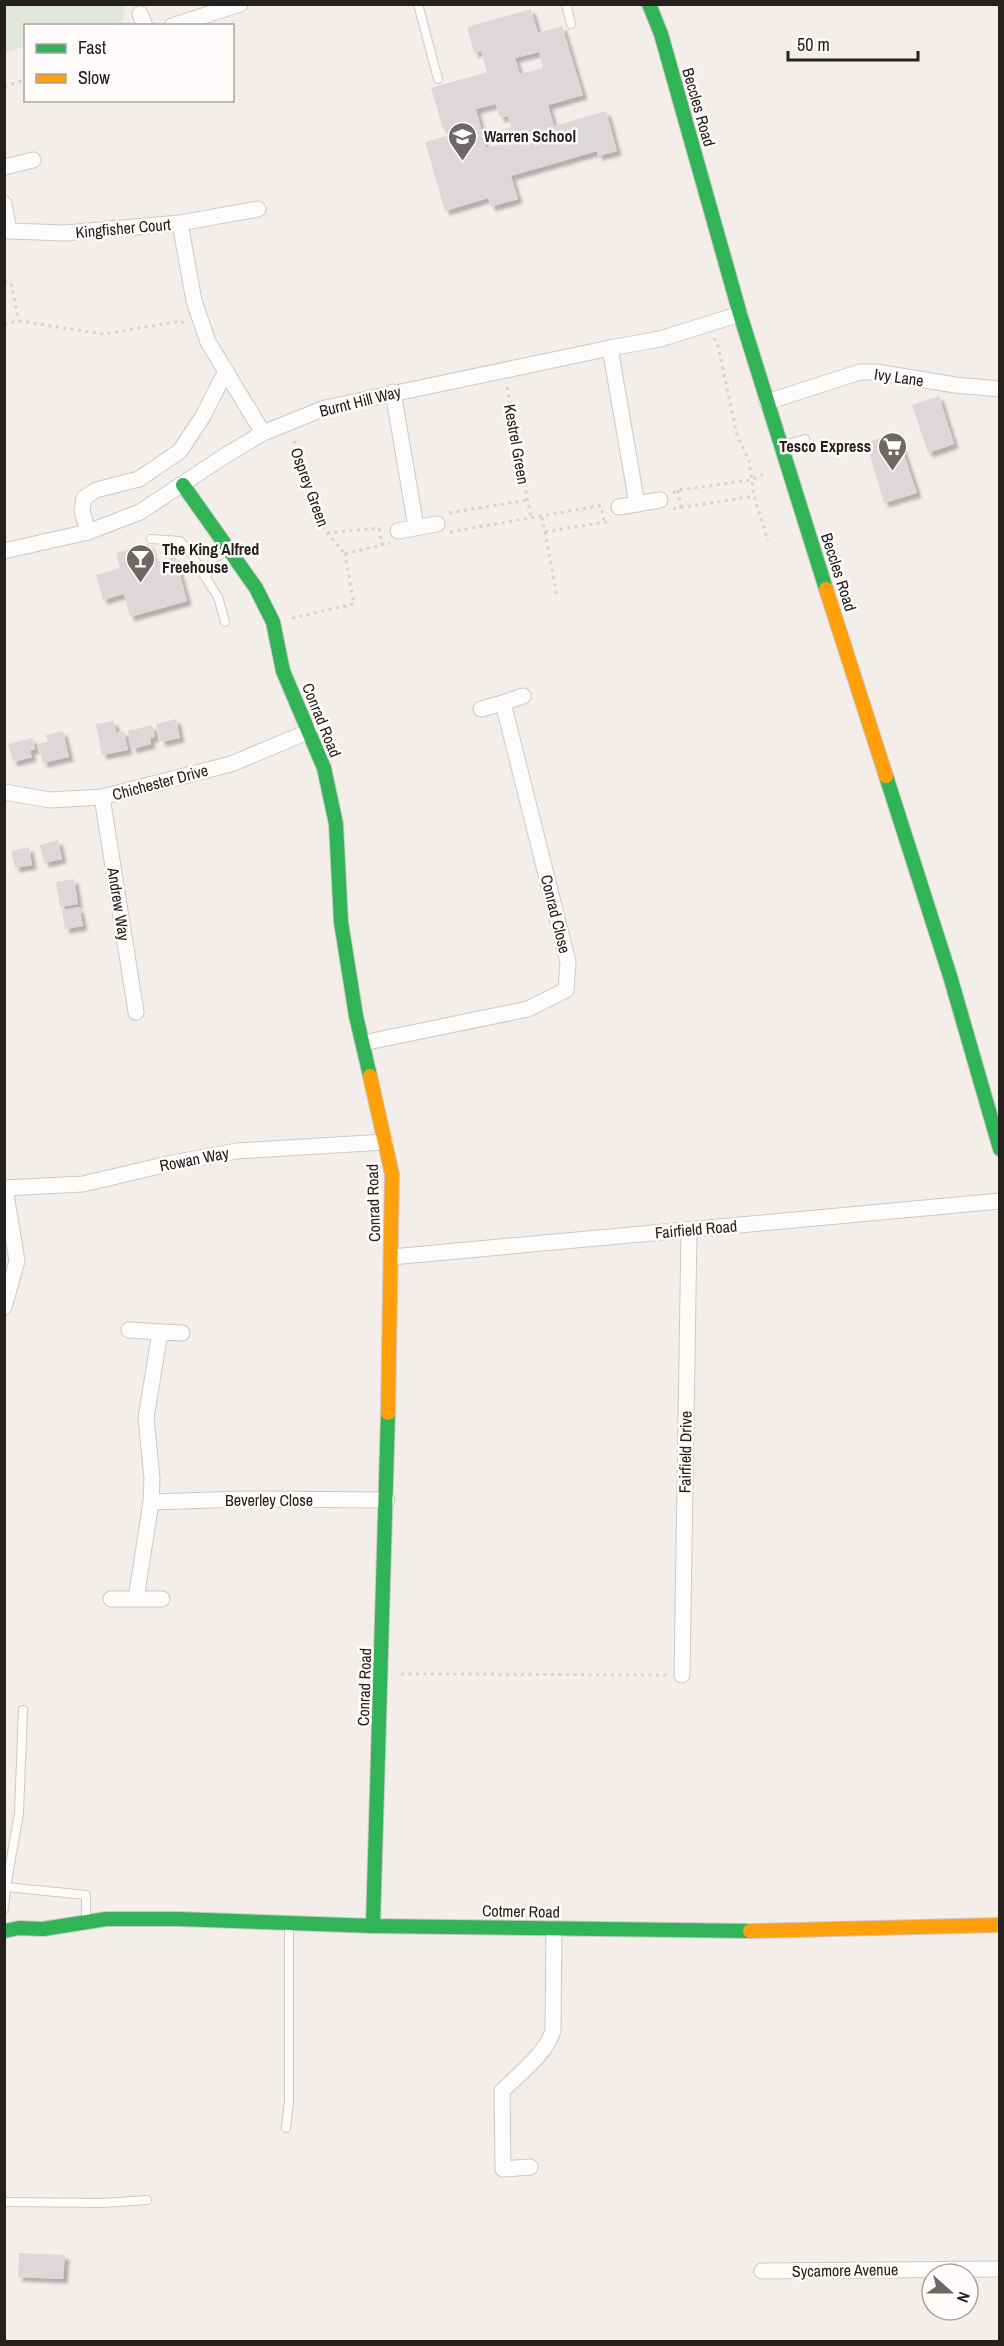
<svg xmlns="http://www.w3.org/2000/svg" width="1004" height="2346" viewBox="0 0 1004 2346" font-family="'Archivo Narrow',sans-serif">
<defs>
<filter id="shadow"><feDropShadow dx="4.5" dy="4.5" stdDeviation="1.5" flood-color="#0004"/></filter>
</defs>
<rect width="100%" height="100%" fill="#f4eeeb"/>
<path fill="#e2e7dc" d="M123,4L125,9L121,25L26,26L25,46L5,53V5Z"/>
<g fill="#ded7da" fill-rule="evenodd" filter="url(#shadow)">
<path d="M531,9L538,33L562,26L583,95L548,105L554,126L606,111L617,151L598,156L597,151L511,176L518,199L491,207L488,198L445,211L425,142L449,135L447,128L443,129L431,88L487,72L481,51L474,53L467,27ZM539,52L543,68L520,74L515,58ZM496,104L500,118L508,116L511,127L501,130L504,143L486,148L476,109Z"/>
<path d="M939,396L954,444L928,453L912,405Z"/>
<path d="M897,433L917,493L884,503L868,449L873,440Z"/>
<path d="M149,544L154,562L175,557L187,601L130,617L124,594L103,600L96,575L120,568L116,553Z"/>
<path d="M176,719L180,738L161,742L156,724Z"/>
<path d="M114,721L116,733L124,731L128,750L102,755L96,724Z"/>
<path d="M152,725L155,737L150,738L151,744L132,749L128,731Z"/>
<path d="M63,731L69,757L43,763L38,744L48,742L46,735Z"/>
<path d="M32,738L35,749L30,751L32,757L13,762L8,744Z"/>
<path d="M58,840L62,859L44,863L40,845Z"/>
<path d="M29,847L32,865L15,868L11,851Z"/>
<path d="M74,879L78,904L60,907L56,882Z"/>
<path d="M79,907L83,926L65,929L62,910Z"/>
<path d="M19,2253L65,2255L63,2279L18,2277Z"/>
</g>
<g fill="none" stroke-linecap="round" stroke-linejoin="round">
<defs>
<g id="lane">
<path d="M418,4L438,79"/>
<path d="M566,4L571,24"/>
<path d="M785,445L805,439"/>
<path d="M151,539L180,541L192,555L204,575L233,558"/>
<path d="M204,575L218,597L225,622"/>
<path d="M23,1710L19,1813L6,1887L86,1895V1918"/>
<path d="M4,1909L6,1887"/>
<path d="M286,2128L289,2101V1928"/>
<path d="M4,2202L104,2203L147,2200"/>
</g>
<g id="street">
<path d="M140,14L145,26"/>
<path d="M172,26L240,4"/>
<path d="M4,167L33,160"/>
<path d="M4,204L9,231L66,233L180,223L194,301L208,342L263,433"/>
<path d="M180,223L258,209"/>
<path d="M610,348L637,504"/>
<path d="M393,392L416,527"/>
<path d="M767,402L860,372H876L955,385L1000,389"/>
<path d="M619,507L660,500"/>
<path d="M398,531L437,524"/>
<path d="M88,532L82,511L84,498L96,490L139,479L180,451L203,416L225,373"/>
<path d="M4,551L88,532L140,512L223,457L263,433L325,408L610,348L660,339L740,314"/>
<path d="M503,703L523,696"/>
<path d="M4,792L50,800L102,797L231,764L310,731"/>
<path d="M102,797L136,1012"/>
<path d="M363,1043L528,1009L566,990L568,962L503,703L481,709"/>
<path d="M4,1188L83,1184L172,1163L237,1151L385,1142"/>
<path d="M392,1257L1000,1201"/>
<path d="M4,1307L17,1261L5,1188"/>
<path d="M129,1330L160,1332"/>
<path d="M151,1502L244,1499L387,1500"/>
<path d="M111,1599H136"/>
<path d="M162,1599H136L151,1502L152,1479L146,1418L160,1332L182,1333"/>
<path d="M682,1675L689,1230"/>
<path d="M530,2167L503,2169L502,2091C520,2073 545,2055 553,2031L554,1929"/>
<path d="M762,2271L1000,2269"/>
</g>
<g id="fast">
<path d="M649,4L661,34L740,314L826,589"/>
<path d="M183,485L256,588L273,622L283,671L324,768L336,824L341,922L356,1016L370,1076"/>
<path d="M886,776L950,976L1000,1149"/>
<path d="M373,1926L388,1413"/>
<path d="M4,1931L19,1928L43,1929L106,1919H178L373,1926L750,1931"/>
</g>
<g id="slow">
<path d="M826,589L886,776"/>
<path d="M370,1076L392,1174L388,1413"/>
<path d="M750,1931L1000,1925"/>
</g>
</defs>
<use href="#lane" stroke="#cdc8c6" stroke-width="10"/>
<use href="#street" stroke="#cdc8c6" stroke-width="17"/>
<use href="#fast" stroke="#cdc8c6" stroke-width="16"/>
<use href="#slow" stroke="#cdc8c6" stroke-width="16"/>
<g stroke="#d4d2d1" stroke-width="3" stroke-dasharray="3 4.5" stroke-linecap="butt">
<path d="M4,86L26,80"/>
<path d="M4,282L11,283L19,321"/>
<path d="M4,324L19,321L104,334L181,321L185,324"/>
<path d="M714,338L718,346L737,435L749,460L754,496L768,541"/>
<path d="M507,387L531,518"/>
<path d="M294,441L311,486L319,517L327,533L345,554"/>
<path d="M678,490L681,507"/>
<path d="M673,493L678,490L752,480L765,473"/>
<path d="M673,509L754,496"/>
<path d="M602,510L604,522"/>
<path d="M449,513L527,500"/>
<path d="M542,517L557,596"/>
<path d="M450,532L603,505"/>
<path d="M545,532L611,521"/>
<path d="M327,533L379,528L382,545"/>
<path d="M345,554L390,543"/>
<path d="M292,618L354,604L345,554"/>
<path d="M401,1674L667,1675"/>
</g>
<use href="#lane" stroke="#fdfcfc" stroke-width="8"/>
<use href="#street" stroke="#fdfcfc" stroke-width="15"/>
<use href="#fast" stroke="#30b455" stroke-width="14"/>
<use href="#slow" stroke="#ff9f0a" stroke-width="14"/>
</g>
<defs>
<symbol id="school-pin" viewBox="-11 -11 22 30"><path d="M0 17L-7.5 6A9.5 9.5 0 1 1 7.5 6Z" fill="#6d6866" stroke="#fffcfb"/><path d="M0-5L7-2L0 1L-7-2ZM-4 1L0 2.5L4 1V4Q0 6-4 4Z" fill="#fff"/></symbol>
<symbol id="supermarket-pin" viewBox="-11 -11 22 30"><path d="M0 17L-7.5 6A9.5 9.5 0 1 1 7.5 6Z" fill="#6d6866" stroke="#fffcfb"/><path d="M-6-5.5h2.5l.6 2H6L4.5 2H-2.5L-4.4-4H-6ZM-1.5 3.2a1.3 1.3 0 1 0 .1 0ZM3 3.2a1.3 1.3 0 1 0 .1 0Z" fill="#fff"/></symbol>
<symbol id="bar-pin" viewBox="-11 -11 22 30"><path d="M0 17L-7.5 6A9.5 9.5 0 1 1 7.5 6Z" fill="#6d6866" stroke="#fffcfb"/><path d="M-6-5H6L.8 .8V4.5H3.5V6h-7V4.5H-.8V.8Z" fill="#fff"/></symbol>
</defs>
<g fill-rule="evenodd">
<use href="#school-pin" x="446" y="120" width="33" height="45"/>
<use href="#supermarket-pin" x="876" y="430" width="33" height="45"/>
<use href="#bar-pin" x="124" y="542" width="33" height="45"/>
</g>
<g text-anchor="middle" stroke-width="5" stroke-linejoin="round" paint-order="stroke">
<g font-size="16" fill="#24201e" stroke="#fffcfb">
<text transform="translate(699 107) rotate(74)" y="6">Beccles Road</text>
<text transform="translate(123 228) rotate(-5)" y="6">Kingfisher Court</text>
<text transform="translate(899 377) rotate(8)" y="6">Ivy Lane</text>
<text transform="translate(360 401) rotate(-14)" y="6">Burnt Hill Way</text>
<text transform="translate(517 444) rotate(80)" y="6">Kestrel Green</text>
<text transform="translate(310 487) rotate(70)" y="6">Osprey Green</text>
<text transform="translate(839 572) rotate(72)" y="6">Beccles Road</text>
<text transform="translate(322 720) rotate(68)" y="6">Conrad Road</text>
<text transform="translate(160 782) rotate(-15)" y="6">Chichester Drive</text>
<text transform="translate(119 904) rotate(81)" y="6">Andrew Way</text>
<text transform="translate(556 914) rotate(76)" y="6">Conrad Close</text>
<text transform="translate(194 1159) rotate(-11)" y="6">Rowan Way</text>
<text transform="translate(373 1203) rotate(-92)" y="6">Conrad Road</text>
<text transform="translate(696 1229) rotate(-5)" y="6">Fairfield Road</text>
<text transform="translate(685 1452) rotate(-89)" y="6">Fairfield Drive</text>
<text x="269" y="1506">Beverley Close</text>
<text transform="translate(364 1687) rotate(-88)" y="6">Conrad Road</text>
<text transform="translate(521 1911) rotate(1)" y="6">Cotmer Road</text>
<text transform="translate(845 2270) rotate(-1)" y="6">Sycamore Avenue</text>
</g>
<g font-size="16" font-weight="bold" fill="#24201e" stroke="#fffcfb" text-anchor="start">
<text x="484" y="142">Warren School</text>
<text x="871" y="452" text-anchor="end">Tesco Express</text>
<text x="162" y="555">The King Alfred<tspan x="162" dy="18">Freehouse</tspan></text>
</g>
</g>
<rect width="1004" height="2346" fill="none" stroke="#24201e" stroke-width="12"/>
<rect x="24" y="24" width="210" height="78" fill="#fffcfb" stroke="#a7a4a3" stroke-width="1.5"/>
<rect x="36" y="44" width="30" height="9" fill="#30b455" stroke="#a7a4a3" stroke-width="1.5"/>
<text x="78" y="54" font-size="18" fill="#24201e">Fast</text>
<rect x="36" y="74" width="30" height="9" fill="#ff9f0a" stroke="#a7a4a3" stroke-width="1.5"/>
<text x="78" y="84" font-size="18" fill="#24201e">Slow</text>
<g transform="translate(950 2292) rotate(111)"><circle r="28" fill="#fffcfb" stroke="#a7a4a3" stroke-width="1.5"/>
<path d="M0-4.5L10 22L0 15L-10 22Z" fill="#6d6866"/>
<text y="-9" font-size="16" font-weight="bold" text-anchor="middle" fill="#24201e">N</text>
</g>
<path d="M788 51v9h130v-9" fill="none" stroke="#24201e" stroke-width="3"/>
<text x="797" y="51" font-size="18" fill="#24201e" stroke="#fffcfb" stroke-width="4.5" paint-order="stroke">50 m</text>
</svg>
